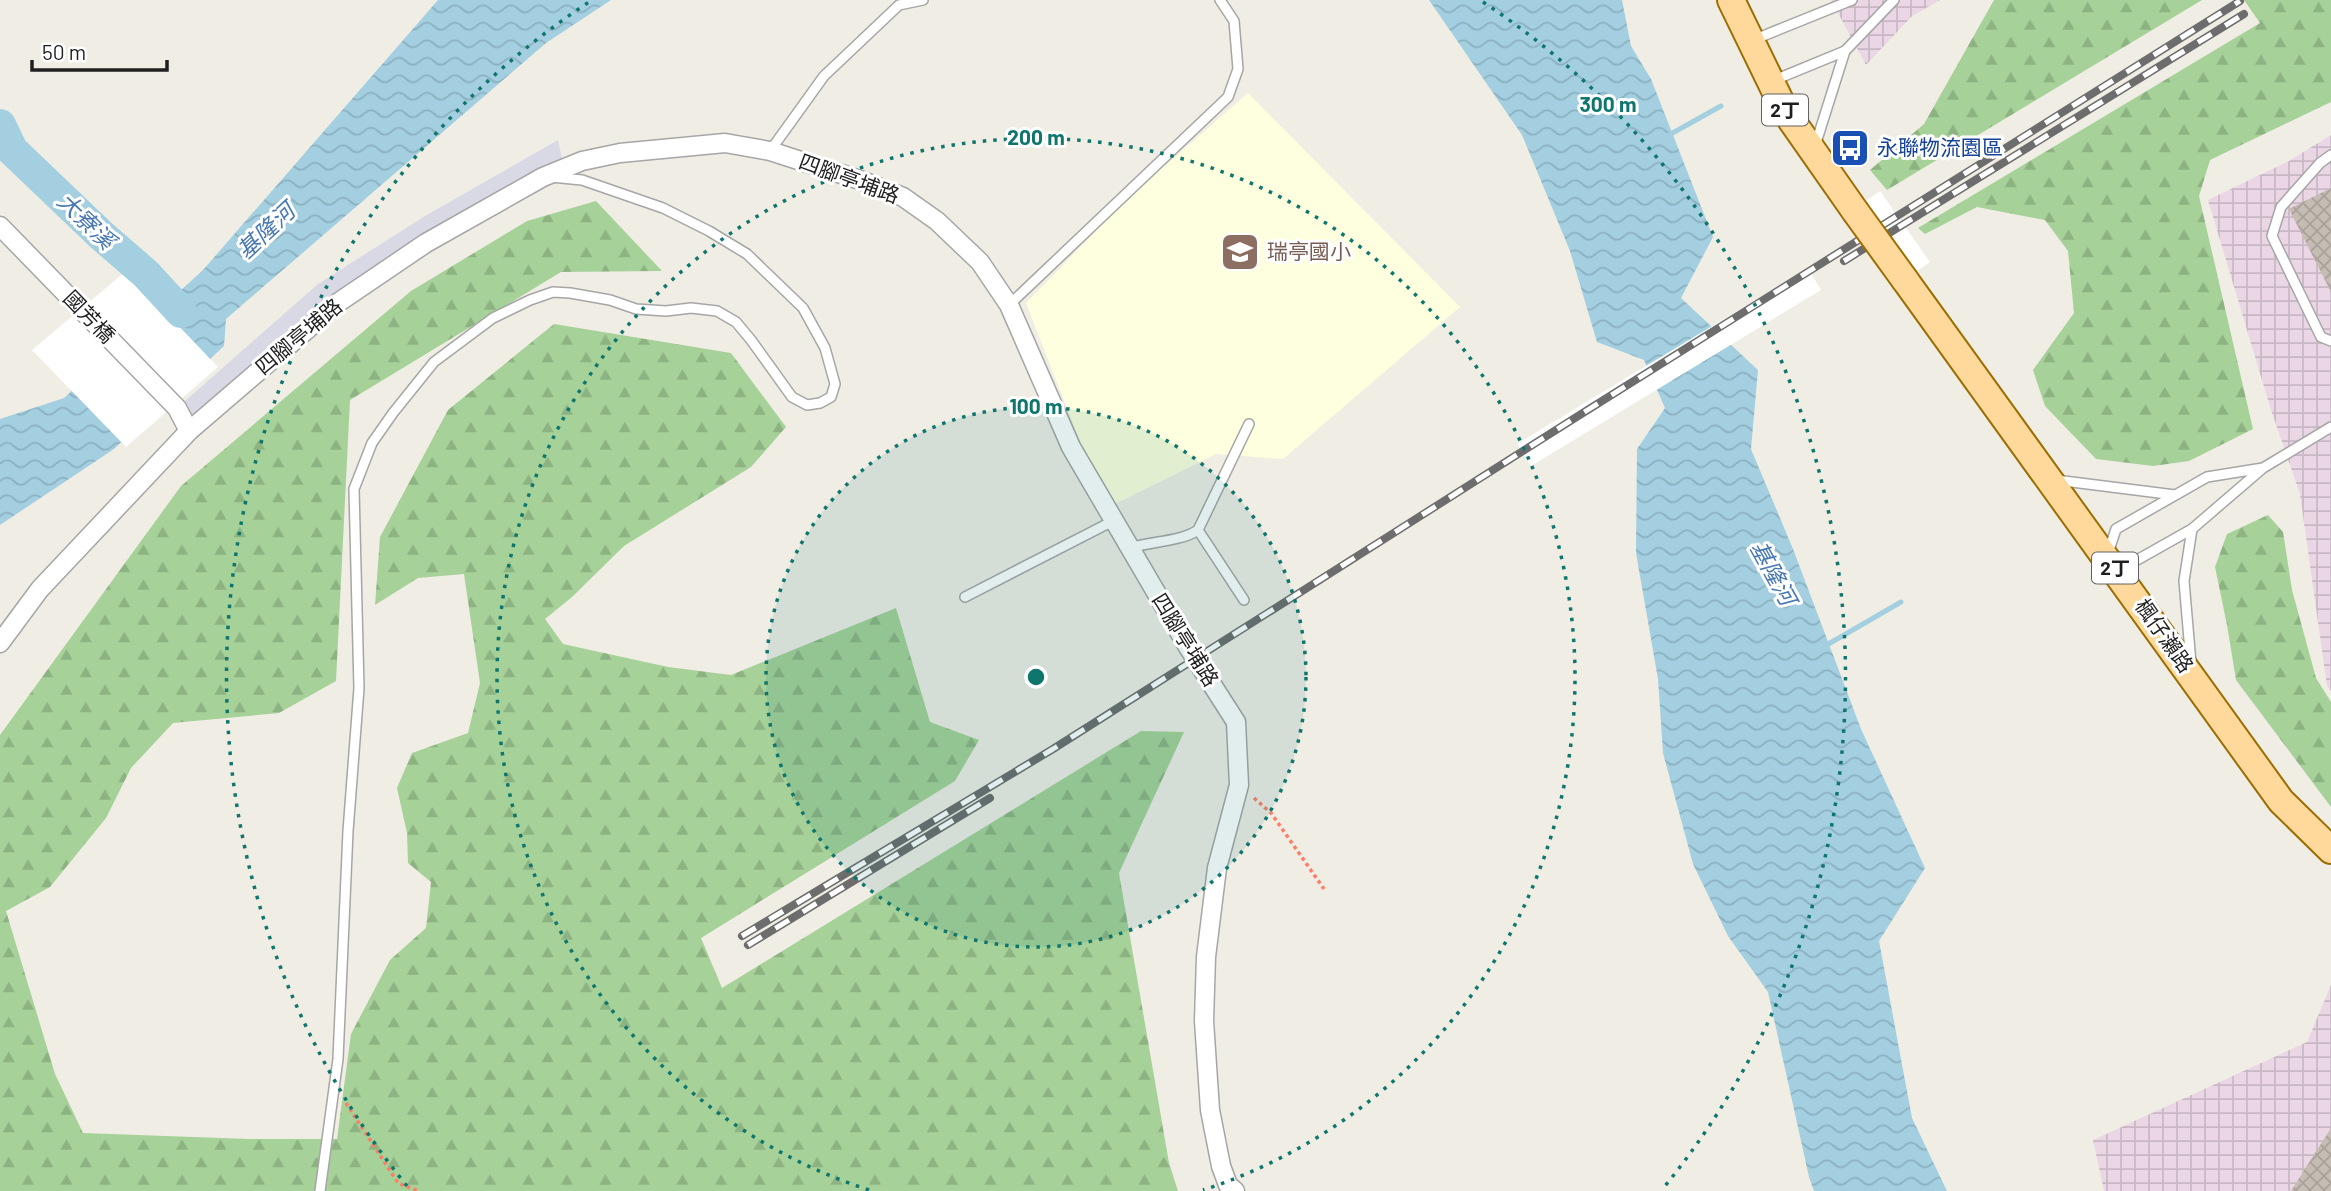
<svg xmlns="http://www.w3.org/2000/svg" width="2331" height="1191" viewBox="0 0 2331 1191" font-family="Barlow,'Noto Sans TC',sans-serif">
<defs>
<pattern id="industrial-grid" width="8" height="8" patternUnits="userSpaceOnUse" patternTransform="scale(1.75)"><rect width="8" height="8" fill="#ead6e5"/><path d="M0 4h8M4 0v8" fill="none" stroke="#c8b7c4"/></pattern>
<pattern id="forest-firs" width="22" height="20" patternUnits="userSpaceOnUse" patternTransform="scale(1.75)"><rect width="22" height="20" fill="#a6d198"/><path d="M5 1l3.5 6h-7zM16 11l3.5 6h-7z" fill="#8eb383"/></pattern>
<pattern id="water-waves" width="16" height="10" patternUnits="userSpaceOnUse" patternTransform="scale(1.75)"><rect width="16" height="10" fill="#a3cfe0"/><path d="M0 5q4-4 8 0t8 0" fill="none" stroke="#8cb1c0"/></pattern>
<pattern id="building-cross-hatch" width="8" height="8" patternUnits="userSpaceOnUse" patternTransform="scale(1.75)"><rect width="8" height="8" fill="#c5bcb4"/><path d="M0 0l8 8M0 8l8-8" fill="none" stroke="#a9a19a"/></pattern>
</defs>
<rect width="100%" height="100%" fill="#f0ede5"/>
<g fill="url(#industrial-grid)">
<path d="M1831,0H1940L1912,16L1866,65Z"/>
<path d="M2331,135V691L2327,686L2300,494L2271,410L2208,200L2289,161Z"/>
<path d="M2331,985V1191H2104L2093,1140L2307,1042Z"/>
</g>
<path fill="#feffdf" d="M1248,93L1460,307L1283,459L1216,454L1115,504L1084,452L1026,303L1126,200Z"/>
<g fill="url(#forest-firs)">
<path d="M1994,0H2202L1887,190L1870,170L1924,124Z"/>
<path d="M2244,0H2331V102L2210,160L2199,196L2253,429L2189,461L2153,466L2096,459L2045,406L2033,370L2074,313L2068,251L2045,220L1977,207L1925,234L1918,228L2260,23Z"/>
<path d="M596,201L662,271L561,272L350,400L336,681L279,713L173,723L131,768L106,818L50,887L6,911L55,1074L83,1133L249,1139H337L351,1034L390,960L426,928L431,882L408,863L407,833L397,788L412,753L468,733L480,683L464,574L418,578L375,605L380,537L448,410L554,324L731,353L786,427L751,467L624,546L572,597L545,619L563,644L668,667L731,675L896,608L930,722L979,740L955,781L701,938L722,988L1141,731L1184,732L1119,873L1169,1163L1178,1191H0V735L181,486L411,291L527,221Z"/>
<path d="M2268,515L2283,532L2292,590L2316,678L2331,702V807L2236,680L2227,625L2215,567L2227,534Z"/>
</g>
<path fill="#d9d9e6" d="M558,140L564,168L412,252L189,431L177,408L318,284L425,216Z"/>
<g fill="url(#water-waves)">
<path d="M438,0H611L546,43L226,319L224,346L114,449L0,525V419L64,398L203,270Z"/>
<path d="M1429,0H1622L1631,46L1651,79L1713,237L1681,298L1758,370L1751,449L1793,549L1861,729L1925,868L1879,941L1912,1118L1947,1191H1814L1809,1177L1768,992L1728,936L1693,864L1663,753L1658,679L1636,553L1637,449L1665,408L1644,360L1597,342L1570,251L1522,135Z"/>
</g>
<g fill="#fff">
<path d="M1880,191L1930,262L1893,288L1842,217Z"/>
<path d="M1808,268L1821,290L1531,466L1517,444Z"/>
<path d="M126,271L218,367L126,447L32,350Z"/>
</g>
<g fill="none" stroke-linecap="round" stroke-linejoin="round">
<g stroke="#a3cfe0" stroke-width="5">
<path d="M1669,135L1721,106"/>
<path d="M1825,646L1901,602"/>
</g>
<path stroke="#a3cfe0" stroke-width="32" d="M0,125L12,150L101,235L146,274L181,312"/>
</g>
<g fill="url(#building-cross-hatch)">
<path d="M2331,188V292L2289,209Z"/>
<path d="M2331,1128V1191H2291Z"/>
</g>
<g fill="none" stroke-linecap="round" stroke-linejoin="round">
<defs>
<g id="service">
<path d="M1753,40L1852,0"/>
<path d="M1772,81L1845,51"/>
<path d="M1815,146L1845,51L1894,0"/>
<path d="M770,151L824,76L899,5L923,0"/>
<path d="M2331,155L2320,163L2281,207L2272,236L2321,337L2331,341"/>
<path d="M1009,305L1228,97L1238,69L1234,21L1220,0"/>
<path d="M2263,468L2207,477L2116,529L2107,556L2137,560L2192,529L2263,468L2331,427"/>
<path d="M2056,480L2175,495"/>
<path d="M1198,530L1244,600"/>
<path d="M1129,548C1149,542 1183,541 1198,530L1249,424"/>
<path d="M965,597L1113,521"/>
<path d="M2191,663L2184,581L2192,529"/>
<path d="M320,1191L338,1059L348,831L359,688L354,489L372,443L393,413L434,362L493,318L530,300L553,292L570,293L610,300L636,309L666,311L691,308L717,311L736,322L751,340L792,397L807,405L820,403L831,397L835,384L825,348L803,308L747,254L709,231L663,208L582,180L551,177"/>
</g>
<g id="minor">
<path d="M0,226L177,408L189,431"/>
<path d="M0,643L40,589L189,431L339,302L426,243L543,177L582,161L620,153L725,143L770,151L863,181L903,197L937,221L980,262L1009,305L1071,447L1188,647L1236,722L1239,785L1217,868L1206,957L1204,1021L1210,1110L1221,1166L1228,1185L1235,1191"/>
</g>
<g id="primary">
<path d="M1731,0L1785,111L1855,211"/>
<path d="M1905,280L2281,801L2331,850"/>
</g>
</defs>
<use href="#service" stroke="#a6a6a6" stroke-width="12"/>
<use href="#minor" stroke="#a6a6a6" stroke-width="21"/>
<use href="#primary" stroke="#9a6e00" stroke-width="30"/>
<g stroke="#ff7d67" stroke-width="3.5" stroke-dasharray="3.5 3.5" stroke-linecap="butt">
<path d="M1254,798L1271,813L1324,889"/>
<path d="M346,1103L398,1183L418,1191"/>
</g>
<use href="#service" stroke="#fff" stroke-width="9"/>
<use href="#minor" stroke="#fff" stroke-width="18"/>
<use href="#primary" stroke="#ffd89b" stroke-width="26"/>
<defs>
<g id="rail">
<path d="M1844,261L2244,14"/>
<path d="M742,936L1053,749L1586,411L2240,1"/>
<path d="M748,945L990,798"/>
</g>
</defs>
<use href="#rail" stroke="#6d6d6d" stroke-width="8"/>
<use href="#rail" stroke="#fff" stroke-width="5" stroke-dasharray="16" stroke-linecap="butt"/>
<defs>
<path id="primary-bridge" d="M1855,211L1905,280"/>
</defs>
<use href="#primary-bridge" stroke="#9a6e00" stroke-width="30" stroke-linecap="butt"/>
<use href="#primary-bridge" stroke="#ffd89b" stroke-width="26"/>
</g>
<circle cx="1036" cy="677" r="270" fill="#0f766e" fill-opacity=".12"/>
<g fill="none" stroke="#0f766e" stroke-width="3.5" stroke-dasharray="3.5 7">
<circle cx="1036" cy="677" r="270"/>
<path d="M869 1190A539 539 0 1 1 1203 1190"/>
<path d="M407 1186A809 809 0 0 1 589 2M1483 2A809 809 0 0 1 1665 1186"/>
</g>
<defs>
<symbol id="bus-square" viewBox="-11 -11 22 22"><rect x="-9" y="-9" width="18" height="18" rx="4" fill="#1a4fb4" stroke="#fff"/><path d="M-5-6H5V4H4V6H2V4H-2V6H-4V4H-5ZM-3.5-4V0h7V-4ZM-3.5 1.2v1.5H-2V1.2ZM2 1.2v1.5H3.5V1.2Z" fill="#fff"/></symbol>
<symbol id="school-square" viewBox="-11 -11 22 22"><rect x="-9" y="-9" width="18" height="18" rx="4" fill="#8d6e63" stroke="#fff"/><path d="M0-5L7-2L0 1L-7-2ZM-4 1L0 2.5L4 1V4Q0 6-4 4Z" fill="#fff"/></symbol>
</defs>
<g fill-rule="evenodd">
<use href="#bus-square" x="1828" y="126" width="44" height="44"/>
<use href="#school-square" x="1218" y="230" width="44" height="44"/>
</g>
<g text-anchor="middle" stroke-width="6" stroke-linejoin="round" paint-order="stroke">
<g fill="#fff" stroke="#626262" stroke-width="2">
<rect x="1762" y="94.5" width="46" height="31" rx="5"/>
<rect x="2092" y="552.5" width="46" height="31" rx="5"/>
</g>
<g font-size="19" font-weight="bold" fill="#1f1f1f">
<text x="1785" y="117">2丁</text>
<text x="2115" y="575">2丁</text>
</g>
<g font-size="21" fill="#164399" stroke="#fff" text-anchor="start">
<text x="1877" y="155">永聯物流園區</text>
</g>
<g font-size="21" fill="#1f1f1f" stroke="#fff">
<text transform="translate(849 179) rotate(20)" y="7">四腳亭埔路</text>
<text transform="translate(89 317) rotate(46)" y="7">國芳橋</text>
<text transform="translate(299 337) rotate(-40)" y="7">四腳亭埔路</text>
<text transform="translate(2164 636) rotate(55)" y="7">楓仔瀨路</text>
<text transform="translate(1185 640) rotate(58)" y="7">四腳亭埔路</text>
</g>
<g font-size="21" fill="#785e54" stroke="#fff" text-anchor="start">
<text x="1267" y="259">瑞亭國小</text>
</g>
<g font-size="23" font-style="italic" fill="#4778b3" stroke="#fff">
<text transform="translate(86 221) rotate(44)" y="8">大寮溪</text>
<text transform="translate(266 231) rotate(-43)" y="8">基隆河</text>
<text transform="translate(1773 573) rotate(61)" y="8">基隆河</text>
</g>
</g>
<circle cx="1036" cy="677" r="10" fill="#0f766e" stroke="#fff" stroke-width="3.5"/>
<g font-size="21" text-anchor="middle" font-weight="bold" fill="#0f766e" stroke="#fff" stroke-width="6" stroke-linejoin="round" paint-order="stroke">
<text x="1608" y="112">300 m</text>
<text x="1036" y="145">200 m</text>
<text x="1036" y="414">100 m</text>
</g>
<path d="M32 60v10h135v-10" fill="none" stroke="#1f1f1f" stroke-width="3.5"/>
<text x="42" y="60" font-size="21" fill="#1f1f1f" stroke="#ffffff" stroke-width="5" paint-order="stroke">50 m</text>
</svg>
